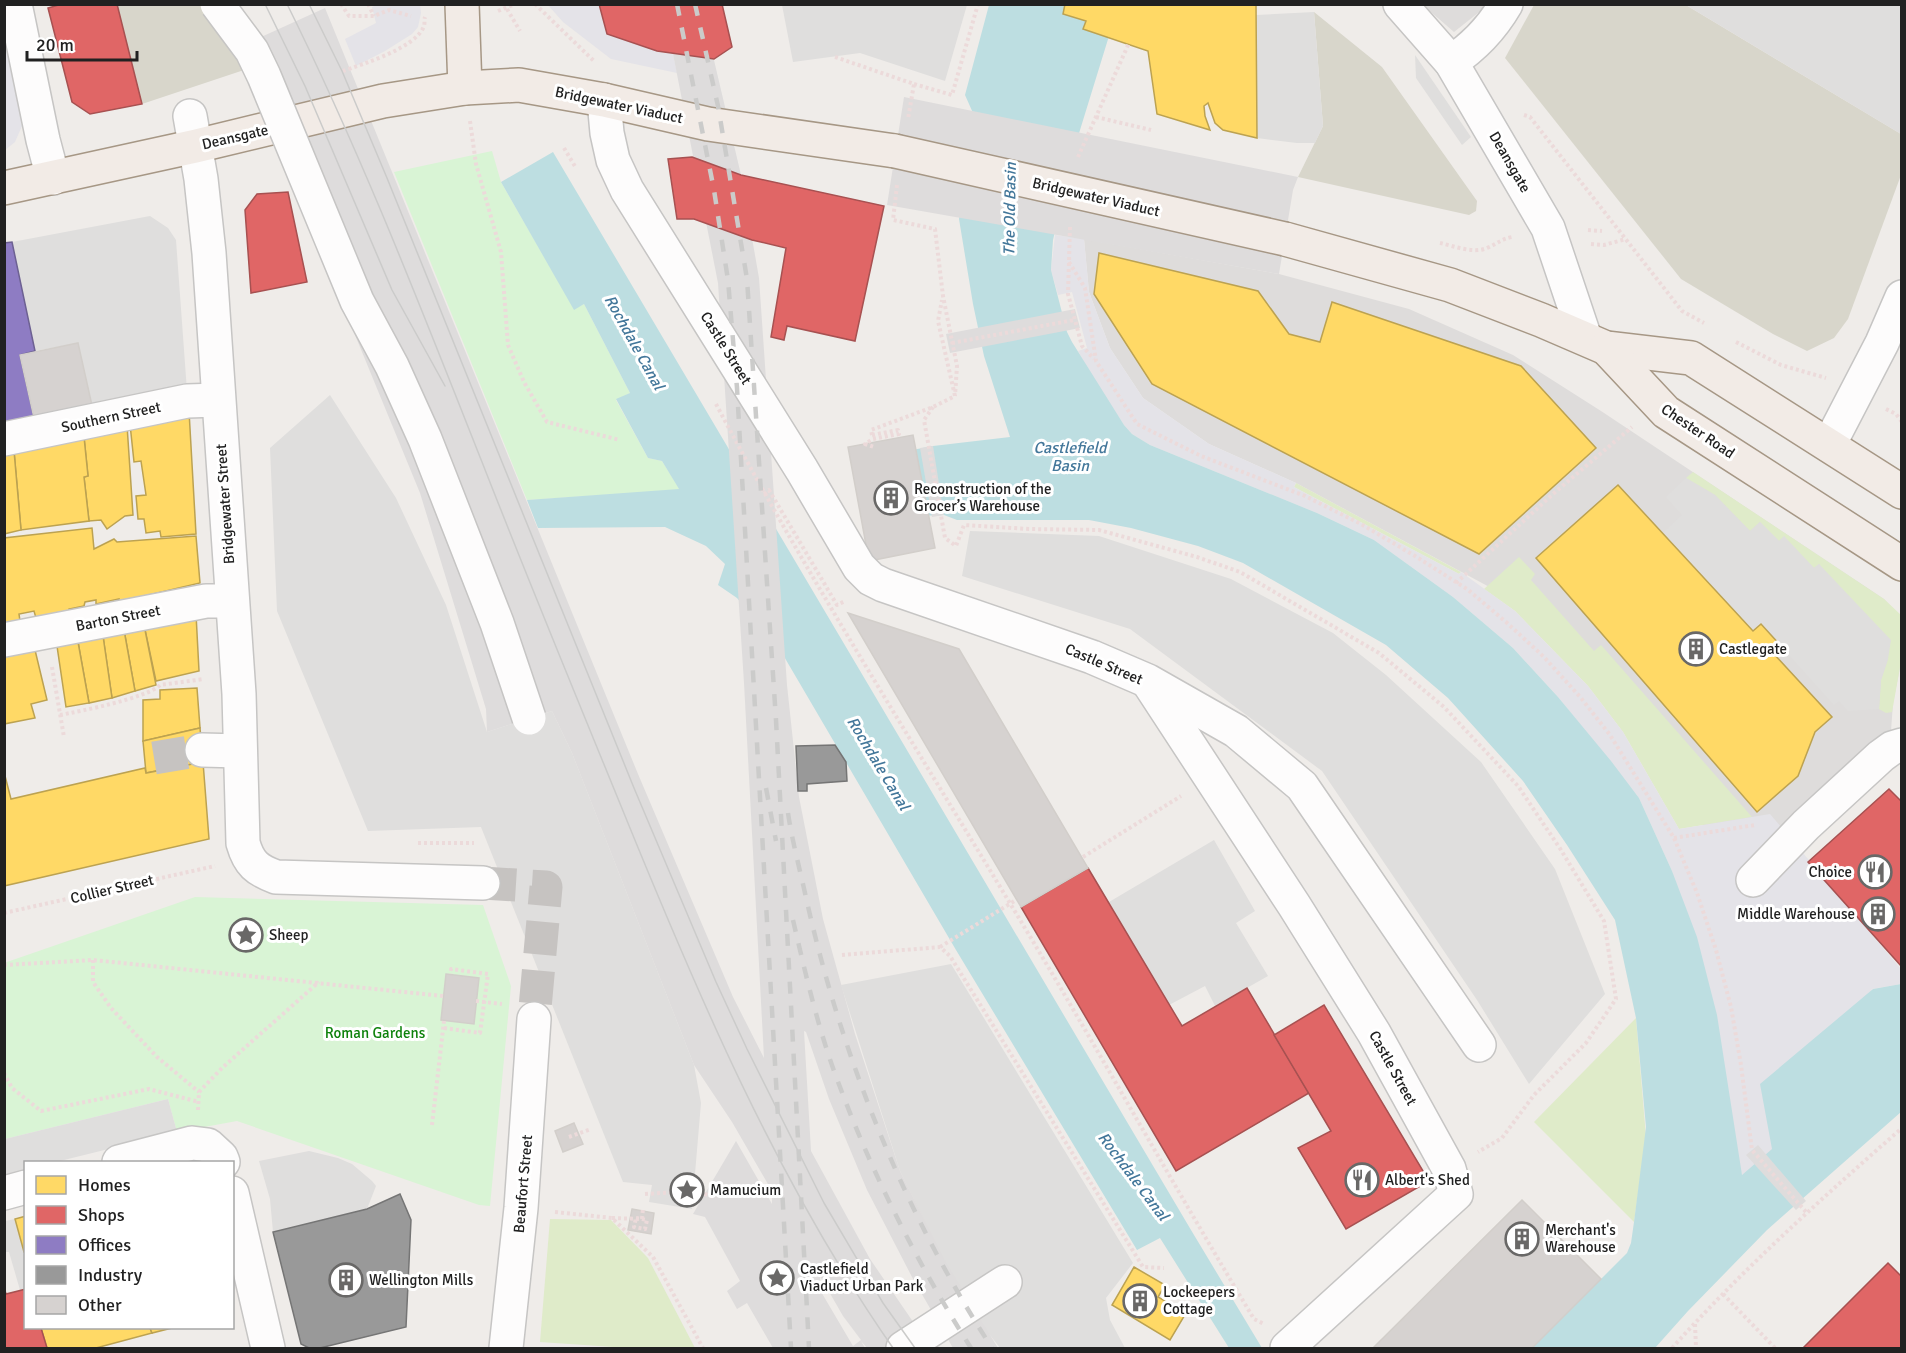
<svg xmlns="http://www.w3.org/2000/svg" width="1906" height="1353" viewBox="0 0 1906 1353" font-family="Signika,sans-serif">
<rect width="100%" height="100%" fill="#efece9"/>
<g fill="#dedcdb">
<path d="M1423,5H1488L1454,32Z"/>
<path d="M1084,239L1279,274L1409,309L1513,355L1601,411L1884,599L1902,618L1901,662L1893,703L1891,731L1745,884L1590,665L1508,597L1296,483L1209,444L1143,398L1110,348L1089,292Z"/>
</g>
<g fill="#d8d6cb">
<path d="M117,5H203L247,69L142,104Z"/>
<path d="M1534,5H1686L1901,134V175L1848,319L1834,338L1807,351L1773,334L1681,279L1505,58Z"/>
<path d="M1314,12L1382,67L1477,201L1476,211L1469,215L1298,177L1323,126Z"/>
</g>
<g fill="#dfebc9">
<path d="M1693,472L1884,599L1901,615V662L1892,712L1886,713L1879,709L1881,680L1888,659L1819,564L1814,568L1784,537L1779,541L1760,522L1750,531L1715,495L1686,478Z"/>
<path d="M1296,483L1461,572L1459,574L1294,487Z"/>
<path d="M1519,557L1535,574L1531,580L1594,651L1601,645L1752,817L1679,829L1623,732L1588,686L1515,611L1484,589Z"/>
<path d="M1636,1018L1646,1137L1634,1222L1534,1122Z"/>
<path d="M550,1219L611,1220L648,1258L695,1348H628L540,1342Z"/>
</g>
<g fill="#d9f4d5">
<path d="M492,151L501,182L574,309L584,304L630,393L616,400L648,458L662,461L680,490L527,500L394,172Z"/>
<path d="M195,897L483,905L511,986L490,1206L479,1205L237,1121L177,1132L168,1099L5,1139L4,963Z"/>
</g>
<g fill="#dfdedd">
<path d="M782,5V4L967,5L945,81L860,53L793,62Z"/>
<path d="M1686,5H1901V134Z"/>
<path d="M1314,12L1323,126L1315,143H1297L1257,138L1256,15Z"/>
<path d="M1415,55L1471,137L1462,145L1416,78Z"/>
<path d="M150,216L168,228L176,240L187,391L93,410L78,343L35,351L12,242Z"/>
<path d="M330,395L396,498L446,605L487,732L552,711L572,753L694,1065L701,1103L692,1209L649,1202L652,1185L623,1182L481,827L368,831L277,611L270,448Z"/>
<path d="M1686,478L1715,495L1750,531L1760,522L1779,541L1784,536L1814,568L1819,564L1891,640L1888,659L1881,680L1879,709L1848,711L1839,701L1834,705L1761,624L1753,631L1663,533L1682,515L1666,497Z"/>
<path d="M970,531L1099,536L1231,579L1333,633L1386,675L1481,762L1555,869L1605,994L1529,1084L1477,1000L1322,771L1130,629L962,576Z"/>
<path d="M1214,840L1255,911L1236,923L1268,976L1215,1006L1205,986L1169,1005L1109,902Z"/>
<path d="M951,964L1133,1263L1106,1298L1110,1320L1125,1348H1000L986,1330L943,1259L900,1171L841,985Z"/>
<path d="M168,1099L177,1132L56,1162H26L25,1170L5,1176V1139Z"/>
<path d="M309,1151L338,1158L352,1164L372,1181L376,1186L367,1209L273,1232L270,1199L259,1161Z"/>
<path d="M15,1219L25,1258V1289L20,1290L9,1252H5V1221Z"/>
</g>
<g fill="#e4e3e8">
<path d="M379,4L420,5L421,13L418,27L412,34L385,51L356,66L345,39L376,23L372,7Z"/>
<path d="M548,5H599L607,34L657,51L673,54L677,73L611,59L563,22Z"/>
<path d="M4,32L22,126L15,142L5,150Z"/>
<path d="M1055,235L1084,239L1089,292L1110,348L1143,398L1209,444L1296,483L1294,487L1459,574L1461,572L1515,611L1588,686L1623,732L1679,829L1770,814L1901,969V984L1872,989L1772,1150L1742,1176L1672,871L1639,798L1558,697L1513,648L1453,597L1374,540L1317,513L1150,445L1132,434L1124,425L1094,380L1078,351L1087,348L1072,292L1058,295L1051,270Z"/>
</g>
<g fill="#bddee1">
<path d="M989,5H1065L1063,14L1086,21L1083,29L1109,36L1076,143L1053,240L1051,270L1067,332L1072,342L1124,425L1132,434L1150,445L1317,513L1374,540L1453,597L1513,648L1558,697L1611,761L1639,798L1672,871L1697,937L1717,1015L1742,1175L1772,1149L1760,1084L1873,989L1901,984V1112L1767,1230L1688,1311L1655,1348H1532L1627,1253L1631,1243L1634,1222L1646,1127L1636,1018L1615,920L1567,845L1523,781L1448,698L1386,645L1243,563L1198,546L1131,528L1089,520H957L944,515L915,516L907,451L933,446L1010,437L984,356L973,304L959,219L973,113L965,95Z"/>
<path d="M553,152L1191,1230L1262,1348H1229L1160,1238L1137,1250L956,950L779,648L737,598L718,585L725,564L706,546L665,527L538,528L527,500L679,489L662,461L648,458L616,399L630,393L584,304L574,310L501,182Z"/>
</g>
<g fill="#dedcdc" fill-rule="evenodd">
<path d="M645,5H701L741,175L759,278L787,685L799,797L823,919L855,1034L900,1171L944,1259L998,1348H953L912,1277L867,1190L829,1099L806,1032L804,1031L811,1151L870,1259L931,1348H867L861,1341L865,1348H773L747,1303L737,1309L727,1291L740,1281L705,1217L693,1214L736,1141L772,1204V1191L732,1122L694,1065L572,753L552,711L487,732L486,709L420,493L237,48L325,8L638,774L733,997L764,1058L744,683L718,283L673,54L657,51ZM820,1276L843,1316L861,1340L853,1346L820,1290Z"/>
<path d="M904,97L1298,177L1293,190L1279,274L887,205Z"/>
<path d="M1075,309L1080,328L950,353L946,334Z"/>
<path d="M933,446L944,515L932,517L920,448Z"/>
<path d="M1758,1145L1806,1201L1796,1210L1746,1155Z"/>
</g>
<g fill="#ffd966" stroke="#bca251" stroke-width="1.5">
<path d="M1065,4H1256L1257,138L1223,130L1215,123L1208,103L1204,106L1205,116L1210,130L1157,114L1148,51L1083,29L1086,21L1063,14Z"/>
<path d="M1099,253L1258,291L1289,334L1320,342L1332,302L1521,366L1596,448L1479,554L1152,384L1094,294Z"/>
<path d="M189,411L196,534L161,537L160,531L146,533L144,519H138L136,496L146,495L141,461L134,462L130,424Z"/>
<path d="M127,425L133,515L125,516L107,529L101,520L89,521L84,477L88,476L84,437Z"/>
<path d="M84,437L88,476L84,477L89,521L21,530L14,451Z"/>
<path d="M14,451L21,530L4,534V453Z"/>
<path d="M1618,485L1753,631L1761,624L1781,646L1773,653L1832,717L1815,732L1798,776L1757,812L1536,558Z"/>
<path d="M92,528L94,549L114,539L117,542L196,536L200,583L119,602V599L96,604V600L85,602L84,606L69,609V612L36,618L34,611L19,614L20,621L4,624V538Z"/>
<path d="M196,614L199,671L156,681L144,625Z"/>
<path d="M144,625L156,685L135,691L124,630Z"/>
<path d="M124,630L135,691L112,698L103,636Z"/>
<path d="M103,636L112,698L89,703L78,642Z"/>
<path d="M78,642L89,703L66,707L57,646Z"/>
<path d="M35,650L47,700L31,704L35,718L4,724V656Z"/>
<path d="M197,688L200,728L143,741V700L160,699V690Z"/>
<path d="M200,728L203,762L146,773L143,741Z"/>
<path d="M203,762L209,839L4,886V772L11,799L145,768L146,773Z"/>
<path d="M26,1216V1252H24L15,1219Z"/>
<path d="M1134,1267L1165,1285L1158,1297L1186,1313L1170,1340L1112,1305Z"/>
<path d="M41,1328H150L152,1333L96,1348H47Z"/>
<path d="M150,1328H172L152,1333Z"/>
</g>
<g fill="#e06666" stroke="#a75151" stroke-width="1.5">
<path d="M62,4H117L142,104L90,114L72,102L48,8Z"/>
<path d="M599,4H722L732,47L714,59L657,51L607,34Z"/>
<path d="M692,157L741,175L884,206L855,341L787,326L784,340L771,337L786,248L752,240L694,219H677L668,159Z"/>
<path d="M288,192L307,282L251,293L245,210L257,194Z"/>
<path d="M1889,789L1902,802V967L1808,862Z"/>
<path d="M1088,868L1182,1026L1247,988L1309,1093L1176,1171L1021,907Z"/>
<path d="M1324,1005L1429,1181L1346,1229L1298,1148L1331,1131L1274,1035Z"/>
<path d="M1888,1263L1902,1277V1348H1803Z"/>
<path d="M4,1287L6,1294L26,1289V1328H41L47,1348H4Z"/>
</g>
<path fill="#8e7cc3" stroke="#6d6192" stroke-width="1.5" d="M12,242L35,351L20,355L35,422L4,428V243Z"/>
<g fill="#999" stroke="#757575" stroke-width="1.5">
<path d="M835,745L846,762L847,781L807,784V791H798L796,746Z"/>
<path d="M400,1194L411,1220L406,1327L320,1348H309L301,1344L273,1232L367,1209Z"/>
</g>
<g fill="#d6d2d0" stroke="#d2ceca" stroke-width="1.5">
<path d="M78,343L93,410L35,422L20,355Z"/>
<path d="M913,435L935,548L869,561L848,447Z"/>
<path d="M848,613L959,649L1088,868L1021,907Z"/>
<path d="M446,974L479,978L474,1024L441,1020Z"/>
<path d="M574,1123L583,1144L563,1152L555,1131Z"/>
<path d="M1522,1200L1601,1279L1532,1348H1373Z"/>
<path d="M632,1209L654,1213L651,1234L628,1230Z"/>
</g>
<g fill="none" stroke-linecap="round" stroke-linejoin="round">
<g stroke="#c6c3c1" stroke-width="33" stroke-dasharray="33 16" stroke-linecap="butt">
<path d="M154,758L202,750"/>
<path d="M483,883L546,887L534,1019"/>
</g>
<defs>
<g id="minor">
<path d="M15,4L43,140L53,178"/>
<path d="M1400,4L1451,62L1548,228L1585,338"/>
<path d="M1451,62C1474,47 1492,28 1506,4"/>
<path d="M604,100L607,133L613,160L627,190L802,470L859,567L871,579L883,585L1092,657L1148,681L1236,731L1302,786L1479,1045"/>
<path d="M190,116L201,179L209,253L239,694L243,843C249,864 257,870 276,877L483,883"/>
<path d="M4,439L187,401L218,400"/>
<path d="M1829,445L1882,343L1902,297"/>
<path d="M4,640L206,601H232"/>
<path d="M1150,685L1294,905L1374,1033L1449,1169L1456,1194L1287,1348"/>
<path d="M202,750L240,751"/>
<path d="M1753,880L1806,825L1881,756L1892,748L1902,745"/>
<path d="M119,1162L192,1143L208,1145L221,1157L223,1162"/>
<path d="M4,1193L26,1187"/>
<path d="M232,1193L268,1348"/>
<path d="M506,1348L521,1208L534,1019"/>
<path d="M903,1348L1005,1282"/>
</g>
<g id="major">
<path d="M462,4L465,88"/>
<path d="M4,188L196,146L383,101L465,88L519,85L604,100L708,124L895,151"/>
<path d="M1285,239L1450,285L1541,320L1606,348L1691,358L1902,492"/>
<path d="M1606,348L1666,412L1902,564"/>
</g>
</defs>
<use href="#minor" stroke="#c6c5c4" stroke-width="36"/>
<use href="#major" stroke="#a69785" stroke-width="36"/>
<g stroke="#ecdada" stroke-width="4" stroke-dasharray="3 3" stroke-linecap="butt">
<path d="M341,4L349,16H374L389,10L411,16"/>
<path d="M368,4L374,16"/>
<path d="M535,4L595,62"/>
<path d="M507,9L520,31"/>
<path d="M498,11L515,4"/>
<path d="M835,57L914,84L908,119"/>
<path d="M343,71C363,64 416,48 424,26C425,23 424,20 425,17"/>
<path d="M914,84L952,95L978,4"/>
<path d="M1524,115L1530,117L1682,311L1704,323"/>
<path d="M1096,117L1151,130"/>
<path d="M470,121L476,164L501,252L508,345L524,382L547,422L620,440"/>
<path d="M564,148L576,168"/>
<path d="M1078,157L1129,43"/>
<path d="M897,185L893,220L935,229L943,296L957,366L955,396"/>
<path d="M1070,227L1068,294L1082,346L1094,359"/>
<path d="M1588,230L1602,231"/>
<path d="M1440,243C1454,246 1473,254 1487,248C1497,244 1501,239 1512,237"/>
<path d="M1591,244L1604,245L1626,239"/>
<path d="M1069,262L1085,288L1096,361L1137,424L1201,456L1305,496L1361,524L1415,556L1467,589L1506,622L1544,657L1581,698L1610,735L1674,838L1697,893L1716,950L1731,1007L1741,1065L1752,1150L1806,1212"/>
<path d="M1736,342L1781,365L1826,378"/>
<path d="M952,343L1074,320"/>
<path d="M716,404C806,574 909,736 1008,900C1092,1038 1170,1180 1254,1319L1264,1324"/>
<path d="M933,407L924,420L945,538L956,546L964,525L1029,529L1099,530L1197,557L1240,572L1379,653L1444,707L1518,786L1561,850L1604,921L1616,999L1586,1043L1534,1095L1502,1138L1478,1152"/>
<path d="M1886,409L1896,414L1902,422"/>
<path d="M872,435L871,430L933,407L955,396L938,321L942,300"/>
<path d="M872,435L898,430L899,434L873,439L865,444L874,447"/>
<path d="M764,494L769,490L837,605L845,601"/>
<path d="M1456,583L1553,494L1632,427"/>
<path d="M52,667L64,737"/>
<path d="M60,715C81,711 147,698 160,685L204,679"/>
<path d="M1674,838L1755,825"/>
<path d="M418,843H474"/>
<path d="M1083,857L1181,796"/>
<path d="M4,913L215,866"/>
<path d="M842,955L940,947L950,956L1143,1267L1164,1268"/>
<path d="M93,960V982L111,1008L157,1057L199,1092"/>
<path d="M4,965L93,960L443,996"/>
<path d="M476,1001L502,1004"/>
<path d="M444,1028L480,1033L488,974L451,969V974"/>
<path d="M4,1073L12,1088L41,1111L149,1089L199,1102"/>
<path d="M198,1110L199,1092L222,1068L319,982"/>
<path d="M432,1125L444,1021"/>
<path d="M569,1137L591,1129"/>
<path d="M645,1194L696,1191L716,1198"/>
<path d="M555,1212L612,1218L653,1257L703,1348"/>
<path d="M612,1218L642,1219L643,1208"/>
<path d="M1723,1294L1775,1348"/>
<path d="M1695,1324L1696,1348"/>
<path d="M1672,1348C1743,1269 1822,1198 1902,1128"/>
</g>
<use href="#minor" stroke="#fdfcfc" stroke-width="33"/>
<use href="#major" stroke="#f2ebe6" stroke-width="33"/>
<g stroke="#cbcbca" stroke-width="1.5">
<path d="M265,4L305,86L392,290L445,386"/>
<path d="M287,4C361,153 421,308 482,462C527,577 574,691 621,806C697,993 777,1182 893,1348"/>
<path d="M309,4L342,71L387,178L634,788L716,982L747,1049L824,1203L883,1303L915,1348"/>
</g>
<g stroke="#cbcbca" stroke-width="4.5" stroke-dasharray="12 12" stroke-linecap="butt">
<path d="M677,4L714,190L728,280L737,388L791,1348"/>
<path d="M695,4L718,106L747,279L776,720L809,1348"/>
<path d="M766,788L776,841"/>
<path d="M788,813C792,840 799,866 805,893C840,1053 903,1211 992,1348"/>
<path d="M793,920C806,976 819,1033 840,1087C874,1178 919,1266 971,1348"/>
</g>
<defs>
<path id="minor-bridge" d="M217,4L252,51L264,76L357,301L392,366L425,439L497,623L529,718"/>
<path id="major-bridge" d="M895,151L1285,239"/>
</defs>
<use href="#minor-bridge" stroke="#c6c5c4" stroke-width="36" stroke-linecap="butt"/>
<use href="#major-bridge" stroke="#a69785" stroke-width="36" stroke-linecap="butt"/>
<g stroke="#ecdada" stroke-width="4" stroke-dasharray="3 3" stroke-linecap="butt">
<path d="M940,947L1016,900"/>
<path d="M636,1218L647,1220L645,1229L634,1227Z"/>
</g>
<use href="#minor-bridge" stroke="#fdfcfc" stroke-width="33"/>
<use href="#major-bridge" stroke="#f2ebe6" stroke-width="33"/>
</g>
<defs>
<symbol id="building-ring" viewBox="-11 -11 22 22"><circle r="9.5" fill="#fff" stroke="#696867" stroke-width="1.5"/><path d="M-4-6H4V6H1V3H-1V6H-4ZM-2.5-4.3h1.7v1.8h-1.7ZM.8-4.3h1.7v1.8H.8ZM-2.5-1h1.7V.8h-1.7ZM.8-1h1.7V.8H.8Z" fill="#696867"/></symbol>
<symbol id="restaurant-ring" viewBox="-11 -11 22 22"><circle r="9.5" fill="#fff" stroke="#696867" stroke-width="1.5"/><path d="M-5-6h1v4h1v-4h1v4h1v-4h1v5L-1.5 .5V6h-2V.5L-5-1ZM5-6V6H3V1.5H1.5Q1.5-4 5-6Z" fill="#696867"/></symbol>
<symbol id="sight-ring" viewBox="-11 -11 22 22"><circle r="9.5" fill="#fff" stroke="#696867" stroke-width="1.5"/><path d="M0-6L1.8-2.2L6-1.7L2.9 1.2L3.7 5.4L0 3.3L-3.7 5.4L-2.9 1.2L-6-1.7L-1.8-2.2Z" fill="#696867"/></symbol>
</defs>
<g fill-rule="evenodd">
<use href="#building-ring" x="872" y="479" width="38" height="38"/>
<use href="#building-ring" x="1677" y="630" width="38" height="38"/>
<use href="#restaurant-ring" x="1856" y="853" width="38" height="38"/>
<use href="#building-ring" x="1859" y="895" width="38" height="38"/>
<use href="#sight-ring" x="227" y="916" width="38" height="38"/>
<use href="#restaurant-ring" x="1343" y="1161" width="38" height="38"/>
<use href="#sight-ring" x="668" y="1171" width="38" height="38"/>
<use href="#building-ring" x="1503" y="1220" width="38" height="38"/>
<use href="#sight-ring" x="758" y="1259" width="38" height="38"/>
<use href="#building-ring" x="327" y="1261" width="38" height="38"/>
<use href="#building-ring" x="1121" y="1282" width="38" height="38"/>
</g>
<g text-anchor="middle" stroke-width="6" stroke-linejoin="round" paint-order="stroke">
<g font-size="15" fill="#212121" stroke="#fff">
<text transform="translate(619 105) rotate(12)" y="5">Bridgewater Viaduct</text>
<text transform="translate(235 137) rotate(-13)" y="5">Deansgate</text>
<text transform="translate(1510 162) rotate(60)" y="5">Deansgate</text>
<text transform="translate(1096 197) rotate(13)" y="5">Bridgewater Viaduct</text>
<text transform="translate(726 348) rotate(58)" y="5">Castle Street</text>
<text transform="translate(111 417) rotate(-12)" y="5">Southern Street</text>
<text transform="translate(1698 431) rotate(34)" y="5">Chester Road</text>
<text transform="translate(225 504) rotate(-94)" y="5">Bridgewater Street</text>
<text transform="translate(118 618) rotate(-11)" y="5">Barton Street</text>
<text transform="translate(1104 664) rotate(23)" y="5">Castle Street</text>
<text transform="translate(112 889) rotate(-13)" y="5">Collier Street</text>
<text transform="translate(1393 1068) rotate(61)" y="5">Castle Street</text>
<text transform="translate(523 1184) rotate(-85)" y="5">Beaufort Street</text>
</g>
<g font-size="15" fill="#212121" stroke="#fff" text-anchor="start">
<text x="914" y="494">Reconstruction of the<tspan x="914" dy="17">Grocer’s Warehouse</tspan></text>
<text x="1719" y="654">Castlegate</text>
<text x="1852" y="877" text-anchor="end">Choice</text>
<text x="1855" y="919" text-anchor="end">Middle Warehouse</text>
<text x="269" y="940">Sheep</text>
<text x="1385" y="1185">Albert's Shed</text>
<text x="710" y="1195">Mamucium</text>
<text x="1545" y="1235">Merchant's<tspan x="1545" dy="17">Warehouse</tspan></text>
<text x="800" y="1274">Castlefield<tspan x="800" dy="17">Viaduct Urban Park</tspan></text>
<text x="369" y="1285">Wellington Mills</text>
<text x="1163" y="1297">Lockeepers<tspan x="1163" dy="17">Cottage</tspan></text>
</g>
<g font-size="15" fill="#0e820c" stroke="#fff">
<text x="375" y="1038">Roman Gardens</text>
</g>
<g font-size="16" font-style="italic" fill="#43779a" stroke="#fff">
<text transform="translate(1009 209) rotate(-89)" y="6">The Old Basin</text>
<text transform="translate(635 342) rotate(61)" y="6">Rochdale Canal</text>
<text x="1070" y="453">Castlefield<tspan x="1070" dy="18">Basin</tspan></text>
<text transform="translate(879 763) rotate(59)" y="6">Rochdale Canal</text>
<text transform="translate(1134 1176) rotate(53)" y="6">Rochdale Canal</text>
</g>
</g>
<rect width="1906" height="1353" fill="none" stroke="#212121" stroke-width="12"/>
<rect x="24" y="1161" width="210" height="168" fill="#ffffff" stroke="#a6a6a6" stroke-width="1.5"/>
<rect x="36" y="1176" width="30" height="18" fill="#ffd966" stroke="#a6a6a6" stroke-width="1.5"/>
<text x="78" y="1191" font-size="18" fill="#212121">Homes</text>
<rect x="36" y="1206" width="30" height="18" fill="#e06666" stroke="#a6a6a6" stroke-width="1.5"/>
<text x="78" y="1221" font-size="18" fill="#212121">Shops</text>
<rect x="36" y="1236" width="30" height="18" fill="#8e7cc3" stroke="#a6a6a6" stroke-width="1.5"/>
<text x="78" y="1251" font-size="18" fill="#212121">Offices</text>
<rect x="36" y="1266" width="30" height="18" fill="#999999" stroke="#a6a6a6" stroke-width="1.5"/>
<text x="78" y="1281" font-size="18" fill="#212121">Industry</text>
<rect x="36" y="1296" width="30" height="18" fill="#d6d2d0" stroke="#a6a6a6" stroke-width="1.5"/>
<text x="78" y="1311" font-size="18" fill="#212121">Other</text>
<path d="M27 51v9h110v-9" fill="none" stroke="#212121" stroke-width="3"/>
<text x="36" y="51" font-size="18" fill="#212121" stroke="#ffffff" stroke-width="4.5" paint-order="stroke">20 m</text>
</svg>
